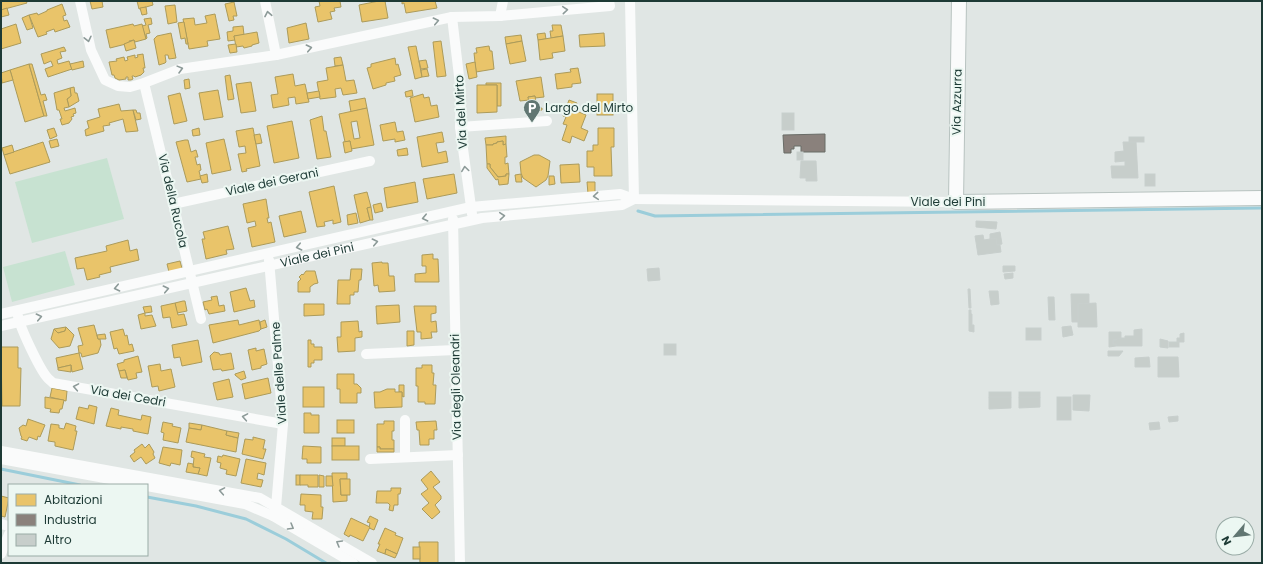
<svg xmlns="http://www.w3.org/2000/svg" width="1263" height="564" viewBox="0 0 1263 564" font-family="Poppins,sans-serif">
<rect width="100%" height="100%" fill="#e0e6e4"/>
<g fill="#c7e2d1">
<path d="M107,158L124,219L32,243L15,182Z"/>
<path d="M65,251L75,285L12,302L3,267Z"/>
</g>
<g fill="#e9c46a" stroke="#ac9b5a" fill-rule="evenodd">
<path d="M1,1H26L27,3L1,10Z"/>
<path d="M90,1H102L103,7L92,9Z"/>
<path d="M137,1H152L153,5L139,9Z"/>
<path d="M319,1H340L341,7L334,8L335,11L330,12L332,19L318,22L315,7L320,6Z"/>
<path d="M379,1H385L388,18L362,22L359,5Z"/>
<path d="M402,1H435L437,8L406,13L404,3L402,4Z"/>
<path d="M234,2L237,16H233L234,20L229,21L225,4Z"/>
<path d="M62,4L66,15L63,16V17L64,21L67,20L70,27L55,32L54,29L46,32L47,34L38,37L29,15L37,13L38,15L47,11V10Z"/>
<path d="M175,5L177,22L168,24L165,6Z"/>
<path d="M146,7L147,14L142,15L140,8Z"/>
<path d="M7,8L9,15L1,17V10Z"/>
<path d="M215,14L220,39L207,41L208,46L189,49L183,19L194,18L195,25L207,23L205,16Z"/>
<path d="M29,15L33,28L27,30L22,18Z"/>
<path d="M151,18L152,24L148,25L150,33L146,34L147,38L146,39L142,26L146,25L144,19Z"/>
<path d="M184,22L188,44H186L185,38L181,39L178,23Z"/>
<path d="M306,23L309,39L289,43L287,28Z"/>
<path d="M16,24L21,43L1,49V29Z"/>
<path d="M133,24L134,26L142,24L146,39L135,42L134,40L129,41L130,43L110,48L106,30Z"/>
<path d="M552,25H561L563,36L551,38L550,31H553Z"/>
<path d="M243,26L244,35L234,36L235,40L228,41L227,32L233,31V27Z"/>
<path d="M257,32L259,43L252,45V46L244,48L243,46L236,47L234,36Z"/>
<path d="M171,33L176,58L169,59L168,55H165L166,62L165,63L159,65L154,39L157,36Z"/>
<path d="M545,33L546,39L538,40L537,34Z"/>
<path d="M604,33L605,46L580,47L579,35Z"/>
<path d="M521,35L522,41L506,44L505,37Z"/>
<path d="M563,36L565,51L552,53L553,58L540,60L538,40Z"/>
<path d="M134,40L136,48L126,51L124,44Z"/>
<path d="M441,41L446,76L437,77L433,42Z"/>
<path d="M522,41L526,61L510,64L506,44Z"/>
<path d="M236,44L237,52L230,53L228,45Z"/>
<path d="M416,46L422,77L415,79L408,47Z"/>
<path d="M489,46L490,51H492L494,69L476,72L474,53H477L476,48Z"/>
<path d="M64,47L66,51L60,52L62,58L57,60L58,64L69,61L72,69L48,77L45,69L53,66L51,61L44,64L41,54Z"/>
<path d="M143,54L145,68H143L144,72L141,75L135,77L134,76H132L133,79L131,80H128V77H126V79L119,80L115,78L114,75H112L109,62L117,61L116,59L124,57L125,61L128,60L127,57L135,55V58L138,57L137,55Z"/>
<path d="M341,57L343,65L335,66L334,58Z"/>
<path d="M395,58L396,65L398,64L401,75L394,77L395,81L386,83V85L373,89L367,68L371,67V64Z"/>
<path d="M426,60L428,68L421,69L419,61Z"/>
<path d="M83,61L84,67L72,70L70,64Z"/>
<path d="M475,62L477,77L469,79L466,64Z"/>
<path d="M29,64L44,116L25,122L10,70Z"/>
<path d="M29,64H32L41,95L45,94L47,100L43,101L47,116H44Z"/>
<path d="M343,65L346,81L354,80L357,93L343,95L341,88L335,89L336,97L320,99L317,82L328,80L326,68Z"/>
<path d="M578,68L581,83L572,84V87L557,89L555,74L571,72L570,69Z"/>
<path d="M427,69L429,76L422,77L421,70Z"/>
<path d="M10,70L13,80L2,83L1,73Z"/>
<path d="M293,74L295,86L305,84L309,102L296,104L295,97L288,98L289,105L273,108L271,95L278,94L275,77Z"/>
<path d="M230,75L234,99L228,100L225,76Z"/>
<path d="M541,77L544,97L535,98V96L528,97L529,100L520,101L516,81Z"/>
<path d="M189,79L190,88L185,89L184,80Z"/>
<path d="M251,82L256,111L241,113L236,84Z"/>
<path d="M486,83H501V106H497V85H486Z"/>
<path d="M477,85H497V112L477,113Z"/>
<path d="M74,87L75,93H77L79,101L69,107L67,99L71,96L70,88Z"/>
<path d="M70,88L71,96L67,99L69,107L64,108L65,111L75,108L76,113L73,114L74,116L71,117L72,119L69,123L62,125L60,119H62L59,110H57L54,93Z"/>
<path d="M218,90L223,117L204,120L199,93Z"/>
<path d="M412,90L413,96L406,97L405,92Z"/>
<path d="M319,91L320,97L308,99L307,93Z"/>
<path d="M180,93L187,121L174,124L168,96Z"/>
<path d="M423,94L424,98L429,97L431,106L437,105L439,117L415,122L410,98Z"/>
<rect x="597" y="94" width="16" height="21"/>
<path d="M535,96L537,109L542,108V110L526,112V110L530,109L528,97Z"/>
<path d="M365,98L367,108L351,112L349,101Z"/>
<path d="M569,100L577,103L574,110L586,115L581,128L588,131L584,141L572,136L570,143L562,140L567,125L563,124L566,117L563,116Z"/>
<path d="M119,104L121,111L133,110L138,131L126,132L123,119L109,123L110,125L103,126L104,131L86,136L85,130L89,128L87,121L100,117L98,109Z"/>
<path d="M367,108L374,145L351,149L350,141L345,142L339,114ZM357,121L360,138L354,139L351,122Z"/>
<path d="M133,110H136L137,113H140L141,119L136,120Z"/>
<path d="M322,116L324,131H326L331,157L317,159L310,120Z"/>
<path d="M292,121L299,158L274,163L267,126Z"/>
<path d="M395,122L397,132L403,131L405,140L395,142V139L383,141L380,125Z"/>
<path d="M54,128L57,136L50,139L47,130Z"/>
<path d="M199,128L200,135L193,136L192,130Z"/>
<path d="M253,128L260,166L246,169L247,171L242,172L238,154L246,153L245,146L239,147L236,131Z"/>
<path d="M598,128H614V147H611L612,176H594V167H587V151H593V145H598Z"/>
<path d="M442,132L444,142L436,143L438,153L446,151L448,162L422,167L417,137Z"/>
<path d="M260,134L262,143L256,144L254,135Z"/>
<path d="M506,136V144L503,145V141L497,142V143L493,144V145H486L485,138Z"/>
<path d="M57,139L59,146L51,148L49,141Z"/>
<path d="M224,139L231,170L212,174L206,143Z"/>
<path d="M185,140H188L191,152L196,150L198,157H195L197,165L200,164L201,170L199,171L201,179L187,182L176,142Z"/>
<path d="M350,141L352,151L345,153L343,142Z"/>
<path d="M503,141V145L506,144L507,157H505V164L508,163L509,174H506V176L498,177L490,167V164H487L486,145H493V144L497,143V142Z"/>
<path d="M43,142L50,162L10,174L4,155Z"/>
<path d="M12,145L14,152L4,155L2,148Z"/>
<path d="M407,148L408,155L398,156L397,150Z"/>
<path d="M534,155H539L550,161L548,176L546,180L536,187L523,178L521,173L520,162Z"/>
<path d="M487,164H490V167L498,177L506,176V174H509L508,184L499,185L498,179L496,180L487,168Z"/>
<path d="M579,164L580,182L561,183L560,165Z"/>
<path d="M207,174L208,182L202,183L200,176Z"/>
<path d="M454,174L457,193L427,199L423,179Z"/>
<path d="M521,174L522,182H516L515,175Z"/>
<path d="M549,176H554L555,184L549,185Z"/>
<path d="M415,182L418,202L387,208L384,188Z"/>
<path d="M587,182H595V194H588Z"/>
<path d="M334,186L341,222L333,224V220L324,222L325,226L317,227L309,192Z"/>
<path d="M367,192L371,207L367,208L370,220L360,223L354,195Z"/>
<path d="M266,199L269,218H267L268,223L271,222L275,242L252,247L248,228L256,226L255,221L247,223L243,204Z"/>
<path d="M381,203L383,211L375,213L373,205Z"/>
<path d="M371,207L373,220H370L367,208Z"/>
<path d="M301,211L306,232L284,237L279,216Z"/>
<path d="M356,213L358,223L348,225L347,215Z"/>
<path d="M228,226L234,249L226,250L227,254L206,259L202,239H205L203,232Z"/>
<path d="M128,240L130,251L137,249L139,260L110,267L111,272L99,275L100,277L87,280L84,268L77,269L75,258L107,251L106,246Z"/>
<path d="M433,254V259H438L439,282H415V274L426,273V266H422V255Z"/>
<path d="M180,261L183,272L170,276L167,264Z"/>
<path d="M382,262V263H388L389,276H394L395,291L379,292L378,285L374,286L372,263Z"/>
<path d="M351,269H362L361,280H359L358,292H354V295H350V304H337L338,280H350Z"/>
<path d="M306,271H315L318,283L314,284L310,287V292H298V282L301,279L299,277L302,274L303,275Z"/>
<path d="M246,288L250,301L254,300L255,307L234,312L230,292Z"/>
<path d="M217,296L219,306L224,305L225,311L209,314L207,309L205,310L203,302L212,300L211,297Z"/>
<path d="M183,301H185L187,311L177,313L175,303Z"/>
<path d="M175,303L178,315L184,314L187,325L172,328L170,317L163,318L161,306Z"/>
<path d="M304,304H324V315L304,316Z"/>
<path d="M399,305L400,322L377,324L376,306Z"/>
<path d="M151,306L152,312L145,313L143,307Z"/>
<path d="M414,306H436V313L431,314V322L436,321L437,332H431L432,338L421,339V332H417Z"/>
<path d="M145,313V316L152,315L156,326L141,329L138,315Z"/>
<path d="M238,320L239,325L259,320L261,329L259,331L213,343L209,325Z"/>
<path d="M265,320L267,327L261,329L260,322Z"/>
<path d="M358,321L359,332L362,331V337L355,338V351L338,352L337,337H341V322Z"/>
<path d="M94,325L98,339H100L101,345L98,353L82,357L81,353H79L78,346L83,345L78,328Z"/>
<path d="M66,327L65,331L58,333L54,329Z"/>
<path d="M66,327L74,335L70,346L59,348L51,339L54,329L58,333L65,331Z"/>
<path d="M123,329L125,336L127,335L129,345L132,344L134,351L119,354L117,348L114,349L110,332Z"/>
<path d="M407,331H414V345L407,346Z"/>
<path d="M105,334L106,339H98L97,335Z"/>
<path d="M198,340L202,362L182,366L180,357L174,358L172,345Z"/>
<path d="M308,340H311V344H314V347H322V360H314V363H311V367H308Z"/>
<path d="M1,347H18V368H21L20,406H2Z"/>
<path d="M256,348V351L264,349L267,364L261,366V368L252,370L248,350Z"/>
<path d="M214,352L219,353L220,355L231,353L234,369L222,371L221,369L213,370L210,356Z"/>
<path d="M79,353L83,369L72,372L71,365L58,368L56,358Z"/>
<path d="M138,356L142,372L136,373L137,378L128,380L125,370L119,371L117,364L124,362V360Z"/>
<path d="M160,364L161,371L171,369L175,387L159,391L158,386L152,387L148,366Z"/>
<path d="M71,365V372L58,370V368Z"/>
<path d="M422,365H432V373H434L433,385H436L435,404H425V402H418V386H416V368H422Z"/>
<path d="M125,370L127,378H121L119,371Z"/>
<path d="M244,371L246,378L241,380L235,375V374Z"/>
<path d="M337,374H354V384H357L361,388V393H357V403H340V389H337Z"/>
<path d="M268,378L271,393L245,399L242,384Z"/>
<path d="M229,379L233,397L217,400L213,383Z"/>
<path d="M399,385H404V397L402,396V392H399Z"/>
<rect x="303" y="387" width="21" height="20"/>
<path d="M52,388L67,391L66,401L50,397Z"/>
<path d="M387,389H395V392H402V407L375,408L374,392H380Z"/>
<path d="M45,397L64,400L62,409H60L59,413L50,412L51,409L45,408Z"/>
<path d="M89,405L97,407L94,424L76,419L79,407L88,409Z"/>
<path d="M111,408L119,410L118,415L141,420L142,415L151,417L148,434L133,431V429L121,427V429L106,426Z"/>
<path d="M304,413H311V415H319V433H304Z"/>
<path d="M28,419L45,425L40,437L38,436L37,440L29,437L27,441L21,439L22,437L21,436L19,428L23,425L26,426Z"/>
<rect x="337" y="420" width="17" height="13"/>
<path d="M384,421H394V431H392V440H394V449H380V447H377V424H384Z"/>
<path d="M436,421L437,430H434V439H429V445H420L419,430H417L416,422Z"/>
<path d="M163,422L173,424L172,426L181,428L178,443L163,440L164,433L161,432Z"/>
<path d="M66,423L76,426L75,431H77L73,450L55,446V442L48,441L51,424L59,425V428L64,429Z"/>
<path d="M189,423L202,425L201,430L189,428Z"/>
<path d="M202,425L227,431L226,435L238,438L236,452L186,442L189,428L201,430Z"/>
<path d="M227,431L239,433L238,438L226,435Z"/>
<path d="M253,437L265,440L263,449H266L263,459L242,454L245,439L253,440Z"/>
<rect x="332" y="438" width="13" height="8"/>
<path d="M142,444L145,448L149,444L154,452L153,454L155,458L146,464L141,457L134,462L130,456L135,452L134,450Z"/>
<path d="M303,446L321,447V463H307V459H302Z"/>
<rect x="332" y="446" width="27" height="14"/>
<path d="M163,447L182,450L180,465L171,463L170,466L159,463Z"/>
<path d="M377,447H380V449H394V452H377Z"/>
<path d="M192,451L205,454L204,457L211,458L207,476L198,474L200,468L193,467L194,458L191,457Z"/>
<path d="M223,455L240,459L236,476L226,474L227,470L220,468L221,463L217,462L218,456L222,457Z"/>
<path d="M246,459L266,463L264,475L258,473L257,479L263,480L261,487L241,483Z"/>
<path d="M188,463L193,464V467L200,468L198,474L186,472Z"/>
<path d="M431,471L440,482L433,487L441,496V499L435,505L440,512L432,519L422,509L429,503L421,494L428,489L421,480Z"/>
<path d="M332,473H347V479H340L341,495H347V501L333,502Z"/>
<rect x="296" y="475" width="4" height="10"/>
<path d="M300,475H318V487H308V485H300Z"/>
<path d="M319,475L324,476V487H319Z"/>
<path d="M326,476H332L333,486H326Z"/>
<path d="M340,479H350V495H341Z"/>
<path d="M391,488H401L400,494H398V505H394L393,511L389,510L390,505L388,503H376L377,491H391Z"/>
<path d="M301,494L321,495V507H323L322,519H312L313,512L305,511V505H300Z"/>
<path d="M1,496L9,498L5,517L1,516Z"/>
<path d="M370,516L378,520L374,530L369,528L370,523L367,522Z"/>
<path d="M351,518L370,527L363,541L350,535L349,537L344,534Z"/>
<path d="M385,528L396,533L395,535L403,538L397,554L386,549L385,554L377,551L380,544H378Z"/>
<path d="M419,542H438V563H420Z"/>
<rect x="413" y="547" width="7" height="12"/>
<path d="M386,549L397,554L395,558L385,554Z"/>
</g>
<path fill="#8a817c" stroke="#696c67" d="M825,134V152H801V146H794V149H791V153H784L783,135Z"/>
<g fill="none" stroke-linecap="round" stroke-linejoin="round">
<g stroke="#9bcdda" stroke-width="3">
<path d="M638,211L655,216L1262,208"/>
<path d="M1,469L80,485"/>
<path d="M147,497L196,506L246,519L286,539L326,563"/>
</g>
</g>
<g fill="#c7cecb" stroke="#c8cfcd">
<rect x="782" y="113" width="12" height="17"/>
<rect x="1129" y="137" width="15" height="5"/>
<path d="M1123,142H1136L1138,178H1112L1111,166H1125V161L1115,162V152L1124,151Z"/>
<rect x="797" y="152" width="6" height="8"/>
<path d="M801,161H816L817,181H806V178H800Z"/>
<rect x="1145" y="174" width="10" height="12"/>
<path d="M976,221L997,222L996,229L976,227Z"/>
<path d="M1000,232L1002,244L997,245L996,238L990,239V234Z"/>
<path d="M983,235L984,240L996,238L997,245H1000L1001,252L978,255L975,236Z"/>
<path d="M1003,266H1015V271L1003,272Z"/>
<path d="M659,268L660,280L648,281L647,269Z"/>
<path d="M1013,273V278L1005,279L1004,274Z"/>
<path d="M968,289H970L971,308H969Z"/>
<path d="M989,291H998L999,304L991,305Z"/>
<path d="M1071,294H1089V303L1078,304V322H1072Z"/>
<path d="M1048,297H1054L1055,320H1049Z"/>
<path d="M1096,303L1097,327H1078V304Z"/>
<path d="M969,310H971V314H972V325H974V332L969,331Z"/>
<path d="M1071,326L1073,335L1063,337L1062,327Z"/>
<rect x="1026" y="328" width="15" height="12"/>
<path d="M1142,329V346H1116V344H1113V340H1116L1117,338H1125V336H1134V330Z"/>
<path d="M1109,332H1121V338L1113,340V344H1116V346L1109,347Z"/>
<path d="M1184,333V342H1177V338H1180V334Z"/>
<path d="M1160,339L1168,341V348L1160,347Z"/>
<rect x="1169" y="342" width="10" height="5"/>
<rect x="664" y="344" width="12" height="11"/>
<path d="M1108,351H1123L1119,356H1108Z"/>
<path d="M1149,357L1150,367H1135V358Z"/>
<path d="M1158,357H1178L1179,377H1158Z"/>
<rect x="989" y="392" width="22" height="5"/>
<rect x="1019" y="392" width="21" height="5"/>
<path d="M1073,395H1090L1089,411L1073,410Z"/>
<path d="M989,397H1011V408L989,409Z"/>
<path d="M1019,397H1040V407L1019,408Z"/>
<rect x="1057" y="397" width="14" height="23"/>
<path d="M1178,416V421L1169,422L1168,417Z"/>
<path d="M1159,422L1160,429L1150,430L1149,423Z"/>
</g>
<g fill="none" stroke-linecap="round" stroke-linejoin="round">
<defs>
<path id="secondary" d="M959,1L956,202L1262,198"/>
</defs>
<use href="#secondary" stroke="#b8c3c0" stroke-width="16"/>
<g stroke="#fafbfb" stroke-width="10">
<path d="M80,1L91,50L105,80L118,86L130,87L144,83L180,69L276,55L452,17L500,16L610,6L609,1"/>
<path d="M265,1L276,55"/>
<path d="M630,1L634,199"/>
<path d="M500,16L503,1"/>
<path d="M452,17L461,93L460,127L472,214"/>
<path d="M144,83L201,319"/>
<path d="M460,127L547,121"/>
<path d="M173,204L370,161"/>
<path d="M453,219L460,563"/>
<path d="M269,260L283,424L276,507L273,516"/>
<path d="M1,314L471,207L620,194L634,199L956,202"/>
<path d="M18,316C20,328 39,367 46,376C48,379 51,381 53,383L283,424"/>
<path id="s1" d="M1,326L482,218L622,205L634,199"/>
<path d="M366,354L455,350"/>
<path d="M405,420V457"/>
<path d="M1,451L260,498L372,563"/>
<path d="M1,459L143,485"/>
<path d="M370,459L458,455"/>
<path d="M147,486L245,504L273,516L353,563"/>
<path d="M1,524L9,526"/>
<path d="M1,554L9,534"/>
</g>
<use href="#secondary" stroke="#fafbfb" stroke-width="14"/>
</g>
<defs><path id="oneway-chevron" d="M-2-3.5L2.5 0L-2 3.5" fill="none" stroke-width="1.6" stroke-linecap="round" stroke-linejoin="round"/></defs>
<g stroke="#8c9a98">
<use href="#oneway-chevron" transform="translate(565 10) rotate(-5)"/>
<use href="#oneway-chevron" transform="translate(268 14) rotate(-101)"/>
<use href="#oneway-chevron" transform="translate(436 21) rotate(-12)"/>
<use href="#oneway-chevron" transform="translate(88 39) rotate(77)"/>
<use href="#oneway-chevron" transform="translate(309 48) rotate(-12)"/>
<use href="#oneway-chevron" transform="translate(180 69) rotate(-15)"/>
<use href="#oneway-chevron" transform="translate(465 169) rotate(-98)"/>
<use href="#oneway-chevron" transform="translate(596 196) rotate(175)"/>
<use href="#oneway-chevron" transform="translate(502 216) rotate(-5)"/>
<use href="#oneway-chevron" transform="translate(425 218) rotate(167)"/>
<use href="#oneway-chevron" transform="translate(375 242) rotate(-12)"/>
<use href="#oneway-chevron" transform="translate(299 247) rotate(167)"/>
<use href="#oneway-chevron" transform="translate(117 288) rotate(168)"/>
<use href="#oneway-chevron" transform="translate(166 289) rotate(-12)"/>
<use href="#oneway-chevron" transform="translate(39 317) rotate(-12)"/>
<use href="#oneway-chevron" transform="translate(76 387) rotate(-170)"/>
<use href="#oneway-chevron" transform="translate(245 417) rotate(-170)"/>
<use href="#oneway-chevron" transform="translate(222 491) rotate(-170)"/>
<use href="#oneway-chevron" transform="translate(291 527) rotate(30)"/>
<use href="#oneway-chevron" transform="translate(339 543) rotate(-150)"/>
</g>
<defs>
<symbol id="parking-pin" viewBox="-11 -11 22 30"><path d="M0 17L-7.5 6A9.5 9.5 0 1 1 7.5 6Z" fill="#617672" stroke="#ecf7f2"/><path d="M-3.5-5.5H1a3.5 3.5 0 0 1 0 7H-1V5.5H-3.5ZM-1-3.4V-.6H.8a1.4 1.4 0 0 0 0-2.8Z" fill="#fff"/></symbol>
</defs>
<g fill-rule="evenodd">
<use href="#parking-pin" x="522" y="98" width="20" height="27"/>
</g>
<g text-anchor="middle" stroke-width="4" stroke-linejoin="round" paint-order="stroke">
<g font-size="12" fill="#1d3a35" stroke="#ecf7f2">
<text transform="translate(957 102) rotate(-89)" y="4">Via Azzurra</text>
<text transform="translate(461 112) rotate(-93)" y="4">Via del Mirto</text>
<text transform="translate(272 182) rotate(-12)" y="4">Viale dei Gerani</text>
<text transform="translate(173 201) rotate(77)" y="4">Via della Rucola</text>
<text x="948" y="206">Viale dei Pini</text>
<text dy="4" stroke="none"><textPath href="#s1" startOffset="324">Viale dei Pini</textPath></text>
<text transform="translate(279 373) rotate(-94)" y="4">Viale delle Palme</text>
<text transform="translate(456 387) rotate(-91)" y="4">Via degli Oleandri</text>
<text transform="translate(128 396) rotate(10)" y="4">Via dei Cedri</text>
</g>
<g font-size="12" fill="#1d3a35" stroke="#ecf7f2" text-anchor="start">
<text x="545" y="112">Largo del Mirto</text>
</g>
</g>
<rect width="1263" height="564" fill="none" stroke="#1d3a35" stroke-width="4"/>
<rect x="8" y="484" width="140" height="72" fill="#ecf7f2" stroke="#99aba6"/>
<rect x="16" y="494" width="20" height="12" fill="#e9c46a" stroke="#99aba6"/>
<text x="44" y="504" font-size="12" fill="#1d3a35">Abitazioni</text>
<rect x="16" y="514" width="20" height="12" fill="#8a817c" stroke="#99aba6"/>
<text x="44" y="524" font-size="12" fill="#1d3a35">Industria</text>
<rect x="16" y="534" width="20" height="12" fill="#c7cecb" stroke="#99aba6"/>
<text x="44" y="544" font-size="12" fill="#1d3a35">Altro</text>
<g transform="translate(1235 536) rotate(242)"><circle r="19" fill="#ecf7f2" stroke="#99aba6"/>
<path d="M0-3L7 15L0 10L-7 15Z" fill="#617672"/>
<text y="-6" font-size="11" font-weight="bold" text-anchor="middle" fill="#1d3a35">N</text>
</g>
</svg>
